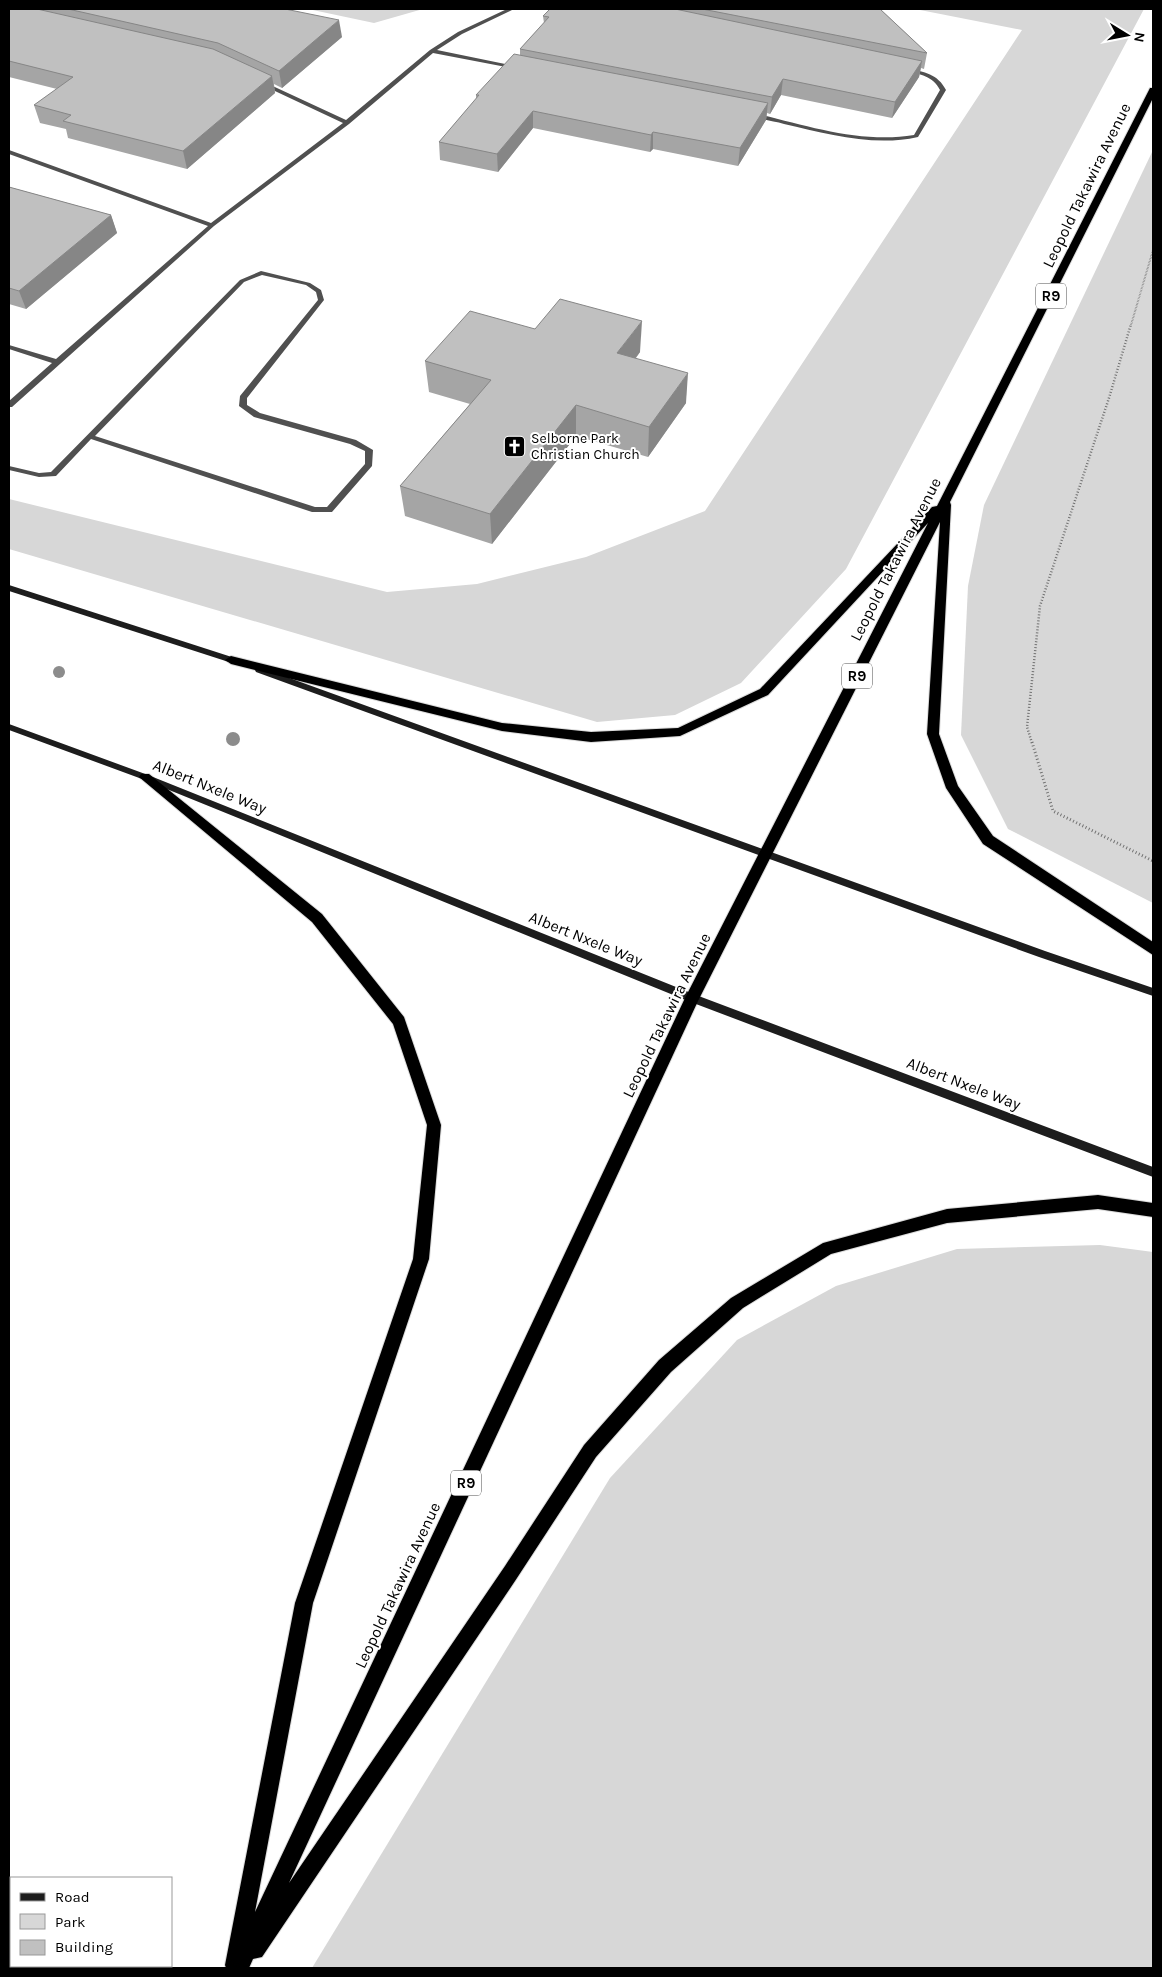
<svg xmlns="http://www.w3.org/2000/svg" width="1162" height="1977" viewBox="0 0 1162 1977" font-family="Karla,sans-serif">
<rect width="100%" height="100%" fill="#fff"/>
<g fill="#d7d7d7">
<path d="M308,9H423L374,23Z"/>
<path d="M915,9H1144L846,569L741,683L675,715L597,722L9,549V499L387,592L477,584L586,557L705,511L1022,30Z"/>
<path d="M1153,150V903L1008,829L961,735L968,586L984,505Z"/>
<path d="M1100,1245L1153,1252V1968H312L610,1478L737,1340L836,1286L957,1249Z"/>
</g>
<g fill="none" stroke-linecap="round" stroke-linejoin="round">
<defs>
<path id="trunk" d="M1150,88H1153V98L950,502L951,505L939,734L958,786L993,836L1153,942V955L983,844L946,788L927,734L940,522L698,1001L289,1883L505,1566L584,1445L659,1360L731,1298L823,1243L947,1209L1098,1195L1153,1203V1217L1098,1209L947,1223L831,1254L743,1308L671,1372L596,1457L517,1578L262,1957L253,1959L249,1968H226L225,1965L295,1603L413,1259L427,1125L393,1024L312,922L139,777L141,774H149L322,914L404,1017L441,1125L429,1259L313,1603L255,1912L685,998L928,523L768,695L680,736L591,742L502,731L231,664L225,660L231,656L502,723L591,732L678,728L760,689L932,507L937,506Z"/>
</defs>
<use href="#trunk" stroke="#dbdbdb" stroke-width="2"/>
<path stroke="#727272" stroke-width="2" stroke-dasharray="0.5 1" stroke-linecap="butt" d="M1131,325L1153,250"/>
<path stroke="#727272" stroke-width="2.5" stroke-dasharray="1 2" stroke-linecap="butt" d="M1032,743L1027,727L1040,606L1109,398L1131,324"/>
<path stroke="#727272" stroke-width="3" stroke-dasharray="1 2.5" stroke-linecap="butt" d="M1032,742L1053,811L1153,861"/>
<path fill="#505050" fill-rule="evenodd" d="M261,271L310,283L321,290L324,300L247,398V405L260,413L356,440L373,450L372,466L332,512H312L91,439L56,476L39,477L9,470V466L39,473L51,472L240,280ZM262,275L306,285L316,292L318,300L240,396L239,406L254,417L350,444L365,451V464L327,507H315L95,436L244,282Z"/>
<g fill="#505050" fill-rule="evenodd">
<path d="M507,9H514L462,34L437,50L515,66L518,68L517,69L433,53L349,124L214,226L12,407H9V401L52,363L9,349V345L56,359L208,226L9,154V150L211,223L343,123L260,84V82H264L346,120L430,50L458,32Z"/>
<path d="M908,68C924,72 938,74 946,90L918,137C874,147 827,134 784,124C774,121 760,120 751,115L754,113C805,125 861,144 914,135L940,90C933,76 920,74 906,71L905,70Z"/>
</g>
<g fill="#1d1d1d" fill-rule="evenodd">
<path d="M9,585L241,660L242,662L241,664H235L9,591Z"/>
<path d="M259,667L1045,951L1153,988V996L1039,957L256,672L255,670Z"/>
<path d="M9,724L148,775L696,995L1153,1167V1177L688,1001L142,779L9,730Z"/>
</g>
<use href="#trunk" fill="#000" fill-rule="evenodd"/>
</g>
<g fill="#8c8c8c">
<circle cx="59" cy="672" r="6"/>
<circle cx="233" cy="739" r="7"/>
</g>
<g fill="#a5a5a5">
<path d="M9,9H285L342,37L282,88L274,84L275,93L187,169L68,138L66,129L40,123L34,105L57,89L9,77Z"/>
<path d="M550,9H880L927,53L924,69L921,68L919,77L892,118L781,95L770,114L767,113L766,120L738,166L653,149L650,152L533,128L498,172L440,160L439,142L476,99V95L520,55V49L544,23L543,16Z"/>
<path d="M9,187L111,215L117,233L26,309L9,304Z"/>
<path d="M535,329L640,352L636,358L686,403L648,457L576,436L492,544L405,516L400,486L470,404L429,392L425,361Z"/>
</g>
<g fill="#868686">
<path d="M339,20L342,37L282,88L279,71Z"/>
<path d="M922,61L919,77L892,118L895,102Z"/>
<path d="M272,76L275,93L187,169L183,151Z"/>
<path d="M783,79L781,95L770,114L772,97Z"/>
<path d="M768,103L766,120L738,166L740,148Z"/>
<path d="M533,111V128L498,172L497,154Z"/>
<path d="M653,132V149L650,152L651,135Z"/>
<path d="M111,215L117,233L26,309L19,291Z"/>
<path d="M642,321L640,352L616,383L617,353Z"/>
<path d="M688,373L686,403L648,457L649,427Z"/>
<path d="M576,405V436L492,544L490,514Z"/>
</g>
<g fill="#c0c0c0" stroke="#868686">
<path d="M9,9H37L213,49L272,76L183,151L63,121L71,115L34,105L73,77L9,61Z"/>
<path d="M68,9H285L339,20L279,71L218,43Z"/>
<path d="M550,9H675L922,61L895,102L783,79L772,97L520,49L549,17L543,16Z"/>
<path d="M702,9H880L927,53Z"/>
<path d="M514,54L768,103L740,148L653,132L651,135L533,111L497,154L439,142L479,95H476Z"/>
<path d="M9,187L111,215L19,291L9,288Z"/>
<path d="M560,299L642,321L617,353L688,373L649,427L576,405L490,514L400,486L491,380L425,361L470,311L535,329Z"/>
</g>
<defs>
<symbol id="church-square" viewBox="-11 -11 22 22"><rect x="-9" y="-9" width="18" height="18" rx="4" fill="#000" stroke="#fff"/><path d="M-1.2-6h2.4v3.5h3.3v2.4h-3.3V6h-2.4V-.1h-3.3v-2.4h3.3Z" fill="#fff"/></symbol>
</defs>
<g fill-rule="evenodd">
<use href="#church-square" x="502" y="434" width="25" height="25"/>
</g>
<g text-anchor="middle" stroke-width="4" stroke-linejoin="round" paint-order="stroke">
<g font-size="14" fill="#000" stroke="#fff" text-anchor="start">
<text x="531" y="443">Selborne Park<tspan x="531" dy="16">Christian Church</tspan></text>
</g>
<g fill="#fff" stroke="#4c4c4c" stroke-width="1">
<rect x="1036" y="283.5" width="30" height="25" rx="4"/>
<rect x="842" y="663.5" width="30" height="25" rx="4"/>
<rect x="451" y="1470.5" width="30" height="25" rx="4"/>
</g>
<g font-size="15" font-weight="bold" fill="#000">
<text x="1051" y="301">R9</text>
<text x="857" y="681">R9</text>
<text x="466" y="1488">R9</text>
</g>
<g font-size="16" fill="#000" stroke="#fff">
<text transform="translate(1086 185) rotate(-64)" y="6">Leopold Takawira Avenue</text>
<text transform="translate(895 559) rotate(-63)" y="6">Leopold Takawira Avenue</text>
<text transform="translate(210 786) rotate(22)" y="6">Albert Nxele Way</text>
<text transform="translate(586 938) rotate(22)" y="6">Albert Nxele Way</text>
<text transform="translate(666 1015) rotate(-64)" y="6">Leopold Takawira Avenue</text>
<text transform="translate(964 1083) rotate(21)" y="6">Albert Nxele Way</text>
<text transform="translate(397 1585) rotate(-65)" y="6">Leopold Takawira Avenue</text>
</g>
</g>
<rect width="1162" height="1977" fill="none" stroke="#000000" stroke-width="20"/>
<rect x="10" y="1877" width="162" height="90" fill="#ffffff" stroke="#999999"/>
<rect x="20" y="1893" width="25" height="8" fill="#1d1d1d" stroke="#999999"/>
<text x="55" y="1902" font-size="15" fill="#000000">Road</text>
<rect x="20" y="1914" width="25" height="15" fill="#d7d7d7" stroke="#999999"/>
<text x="55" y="1927" font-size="15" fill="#000000">Park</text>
<rect x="20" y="1940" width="25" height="15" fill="#c0c0c0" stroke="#999999"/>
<text x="55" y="1952" font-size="15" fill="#000000">Building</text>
<g transform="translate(1127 35) rotate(100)" stroke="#ffffff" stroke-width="4" paint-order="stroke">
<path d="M0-4L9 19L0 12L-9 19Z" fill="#000000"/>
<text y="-8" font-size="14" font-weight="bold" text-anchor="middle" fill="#000000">N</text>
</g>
</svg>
